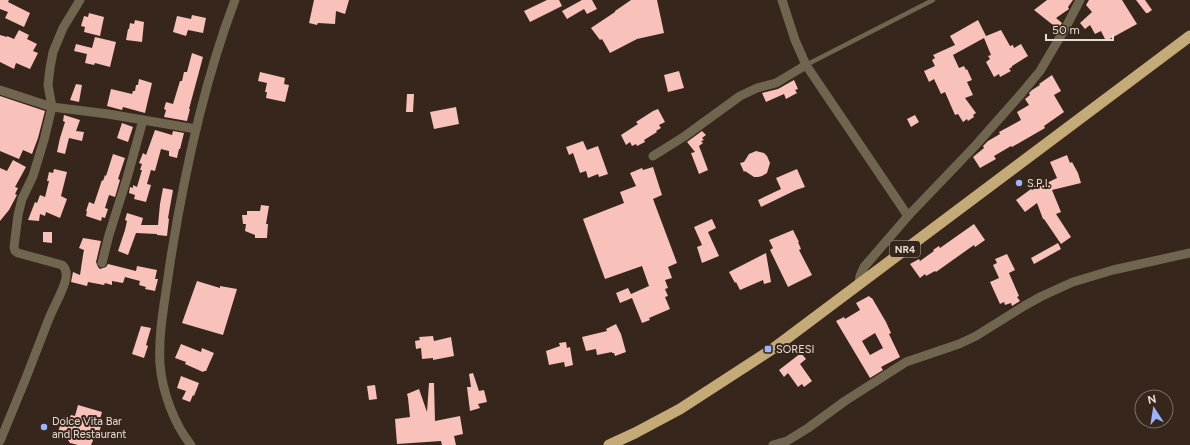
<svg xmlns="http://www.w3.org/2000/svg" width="1190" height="445" viewBox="0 0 1190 445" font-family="Figtree,sans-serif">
<rect width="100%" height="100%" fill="#37261b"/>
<g fill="#f8c1ba" fill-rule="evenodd">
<path d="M0,0H9L8,2L30,13L24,27L5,18L8,12L0,9Z"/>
<path d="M314,0H349L345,14L336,11L335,24L318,23L317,25L309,23Z"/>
<path d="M547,0H559L562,6L530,22L524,11Z"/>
<path d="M582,0H592L597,9L587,14L584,9L567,19L562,11Z"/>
<path d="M631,0H657L664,33L637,39L610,53L602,39L600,40L591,28L615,12V11Z"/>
<path d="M1047,0H1073L1068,7L1069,9L1056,18L1062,23L1058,29L1034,10Z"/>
<path d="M1089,0H1122L1137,24L1106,41L1101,31L1095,34L1090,25L1085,29L1080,23L1092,12L1086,5Z"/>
<path d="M1136,0H1145L1152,10L1148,13H1146Z"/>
<path d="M89,13L104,17L100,36L84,32L85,27L81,26L84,16L88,17Z"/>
<path d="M192,15L206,18L203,33L188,30L186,36L173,32L177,16L191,19Z"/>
<path d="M135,20L144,22L142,42L126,40L128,29H129L130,23L134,24Z"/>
<path d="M978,20L986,36L1001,30L1010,46L1013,45L1014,48L1021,44L1028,56L1012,66V67L1009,69L1011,71L1000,77L999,74L994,77L986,62L990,59L988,56L991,55L984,38L953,55L959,68L964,66L966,70L967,69L972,80L967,82L973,95L965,98L976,113L973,115L974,117L968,121L967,119L963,122L958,114L955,115L945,92L941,94L934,79L929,82L924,71L935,66L932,60L935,58L933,55L955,45L950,36Z"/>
<path d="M19,30L29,35L27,39L37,44L33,51L38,53L30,69L16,63L14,69L0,62V35L7,37V36L14,39Z"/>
<path d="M95,37L116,42L110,67L95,63L94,65L85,63L87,54L74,51L76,44L92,48Z"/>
<path d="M192,53L203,57L189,109H190L187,121L164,117L166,110L164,109L166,102L173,104L180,81H182L184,72H187Z"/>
<path d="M679,71L684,88L668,92L664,75Z"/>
<path d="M260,72L285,78L284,84L289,85L285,102L266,98L267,92H265L267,83L258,81Z"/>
<path d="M1052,75L1061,91L1054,95L1064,112L1044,126L1045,128L1012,147L1011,146L994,156L996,159L980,168L973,157L984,148L983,146L988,141L1000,134L999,132L1021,120L1017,112L1029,105L1025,99L1030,95L1029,93L1032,90L1040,85L1039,84Z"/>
<path d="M139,79L152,83L145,113L123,107L122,110L107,106L111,89L132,94L133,91H135L136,85H138Z"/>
<path d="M794,80L798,89L795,90L797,93L786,99L784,94L766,102L762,93L778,89Z"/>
<path d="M76,84L82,85L79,102L70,100Z"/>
<path d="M407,94H414L413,112H406Z"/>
<path d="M0,96L45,111L38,138L32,154L23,150L19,159L0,151Z"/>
<path d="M456,107L459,124L434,129L430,112Z"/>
<path d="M658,109L665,122L659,125L661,128L656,131L657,132L644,140L645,142L637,146L636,144L632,146L630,142L626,145L621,135L638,124L636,122L653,111Z"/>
<path d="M64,115L80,120L76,131L84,132L82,141L69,138L65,154L57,152L60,138L65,122L63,121Z"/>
<path d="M915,115L919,122L911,127L907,119Z"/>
<path d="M122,123L133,127L128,142L117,138Z"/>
<path d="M155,130L172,135L173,131L184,133L180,149H179L177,158L169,156V151L161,149L155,171L151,170L147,184L151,185L146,202L134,199L135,195L129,193L130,187L133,188V185L137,187L142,170H140L142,164L139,163L143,153L146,155Z"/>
<path d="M702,131L706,135L702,138L704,140L701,141L703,143L699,146L708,170L699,174L691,153L695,152L687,142Z"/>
<path d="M583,141L587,150L598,146L608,174L599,177L598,174L588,178L586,171L580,173L573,153L569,155L566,147Z"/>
<path d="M756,151L764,153L767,156L770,163L767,173L762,176L758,177H754L745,171L744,172L740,163L744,162L749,154Z"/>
<path d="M113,154L125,158L118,179L120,180L115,197L109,195L105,208L108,209L105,218L102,217L101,221L86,216L87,211H86L89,202L94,204L102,180L103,181L105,175L106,176Z"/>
<path d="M1067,155L1070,163L1072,162L1078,173L1081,183L1052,190L1061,212L1056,214L1071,237L1061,244L1044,219H1043L1037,203L1025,212L1016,200L1031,189L1032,190L1057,178L1050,162Z"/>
<path d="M13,160L26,167L15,187L18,188L15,194L17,195L9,210L0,221V168L7,171Z"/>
<path d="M653,167L662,195L653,199L677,263L668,267L672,278L665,280L668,288L665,289L668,296L665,297L670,309L649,318L650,320L642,323L632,298L620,303L616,293L628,288L631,294L649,286L642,266L605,279L583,219L624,203L620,192L636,186L630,173L642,168L643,170Z"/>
<path d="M54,169L67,172L61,196L67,199L60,218L46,212L45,216L40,214L39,221L28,220L35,202L37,203L40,195L45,197L49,181H47L49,172L53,173Z"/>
<path d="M797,169L805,187L796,190L761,207L758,200L781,189L776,178Z"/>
<path d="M163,188L173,190L168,218L169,219L167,236L157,235V234L136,233L128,255L118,251L125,230L127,221L125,220L127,213L143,218L141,225H158L160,204Z"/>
<path d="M261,205L269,206L266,224H268L267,238H255V235L245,231L246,224H243L242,215H247V211H260Z"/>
<path d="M712,219L716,228L708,232L719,256L702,263L697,247L702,245L694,227Z"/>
<path d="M974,224L985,240L975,247L974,245L936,272L935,271L926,276L925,274L920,278L910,264L919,259L920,261L934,251L933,250L939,246L940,248Z"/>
<path d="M793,230L799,242H798L801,249L799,250L812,275L788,287L770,250L773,248L769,240Z"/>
<path d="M43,232H52V243L43,242Z"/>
<path d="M83,238L101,241L96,262L98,267L100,269L106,267L108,264L136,271L137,266L157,270L155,279H158L155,291L145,289L146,287L139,285L140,281L125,277L123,283L112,281V285L105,283L104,285L88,282L87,286L71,282L73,272L80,275L83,255L84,250L79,248Z"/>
<path d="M1058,243L1061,249L1034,264L1031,258Z"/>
<path d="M766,253L771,282L764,284L763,280L740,290L736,282L735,283L729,272Z"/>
<path d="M1007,254L1015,270L1009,273L1019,296L1017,297L1020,301L1012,306L1011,303L1005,305L1004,302L1000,304L990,282L999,278L993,265L997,263L995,259Z"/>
<path d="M197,281L220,288V286L237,289L223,335L182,323Z"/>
<path d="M869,296L871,298H872L886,322L891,333L889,334L900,357L881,367L883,370L870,378L836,321L844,317L845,319L860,310L856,303ZM875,333L883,348L870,355L862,341Z"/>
<path d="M616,324L621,334L626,352L615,356L614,353H612V352L597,355L596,349L586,351L582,337L607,331L606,329Z"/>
<path d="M141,326L151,328L146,345L148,346L144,358L132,354Z"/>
<path d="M433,336L434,341L451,337L454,356L433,360V358L422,359L421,348L416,349L415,341L420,340L419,337Z"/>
<path d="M566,342L567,348L570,347L573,365L565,367L564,362L549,365L546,351L560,346L559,343Z"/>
<path d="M181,344L201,352L202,348L214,353L206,371H204L203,372L185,364L186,362L175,358Z"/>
<path d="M801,353L806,359L800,364L812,381L804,387L802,384L798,387L788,373L784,377L779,370Z"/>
<path d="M473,373L479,391L484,390L487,402L478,404L480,408L470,411L467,387H471L469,374Z"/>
<path d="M181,376L199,383L194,396L193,395L190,402L182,399L186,391L177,388Z"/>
<path d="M429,383H434L435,421L460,416L463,434L454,436L456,445H442L441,441L397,444L395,419L410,417L408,398L407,394L419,389L427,412Z"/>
<path d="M375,385L377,399L369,400L367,386Z"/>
<path d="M78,405L102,412L99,423L102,424L99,432L97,431L91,445H78L70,443L68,440L66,434L58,432L63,417L69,419L71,415L75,416Z"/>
</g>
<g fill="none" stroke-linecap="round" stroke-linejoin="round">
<path stroke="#70654f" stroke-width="4.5" d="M806,65L933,0"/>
<g stroke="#70654f" stroke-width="9">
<path d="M782,0L795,40L806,65L908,216"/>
<path d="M0,90L52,107L108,114L196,129"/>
<path d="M653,156L685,136L740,96L757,88L776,83L806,65"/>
<path d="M102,263L109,235L127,178L143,120"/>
<path d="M859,284L860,276L864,267L908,216L975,146L1021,94L1040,71L1066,27L1080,0"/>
<path d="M0,441C17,401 33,361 48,321C53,308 61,295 65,282C67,275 67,269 62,265L18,253L15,251L14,247L18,215L22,199L33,176L44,140L52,107L48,85L50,68L53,52L63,28L80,0"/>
<path d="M191,445C174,424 162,391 160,364C158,333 165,301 169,270C183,178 202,87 235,0"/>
<path d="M773,445L787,441L808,428L845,401L906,362L959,344L976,336L1024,306L1042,296L1073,282L1113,270L1190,253"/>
</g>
<path stroke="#c4aa76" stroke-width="11" d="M609,445L635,433L680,409L774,348L1190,36"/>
</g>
<g fill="#9ab5fd" stroke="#37261b" stroke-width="1.5">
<circle cx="1019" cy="183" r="4"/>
<rect x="764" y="345" width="8" height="8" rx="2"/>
<circle cx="44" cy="427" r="4"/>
</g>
<g text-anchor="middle" stroke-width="4" stroke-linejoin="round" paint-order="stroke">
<rect fill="#37261b" stroke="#b2a59c" stroke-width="1" x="890" y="241" width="30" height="16" rx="3"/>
<g font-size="10" font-weight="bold" fill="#e7dcd4">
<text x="905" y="253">NR4</text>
</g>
<g font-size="11" fill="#e7dcd4" stroke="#37261b" text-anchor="start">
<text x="1027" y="187">S.P.I.</text>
<text x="776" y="353">SORESI</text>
<text x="52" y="425">Dolce Vita Bar<tspan x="52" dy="13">and Restaurant</tspan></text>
</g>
</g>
<g transform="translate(1154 409) rotate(348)"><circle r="19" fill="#37261b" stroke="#7d6f65"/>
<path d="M0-3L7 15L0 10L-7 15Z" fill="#9ab5fd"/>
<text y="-6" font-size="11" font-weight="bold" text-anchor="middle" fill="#e7dcd4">N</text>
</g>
<path d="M1046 34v6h67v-6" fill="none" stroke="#e7dcd4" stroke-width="2"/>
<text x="1052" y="34" font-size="12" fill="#e7dcd4" stroke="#37261b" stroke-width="3" paint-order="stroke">50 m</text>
</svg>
